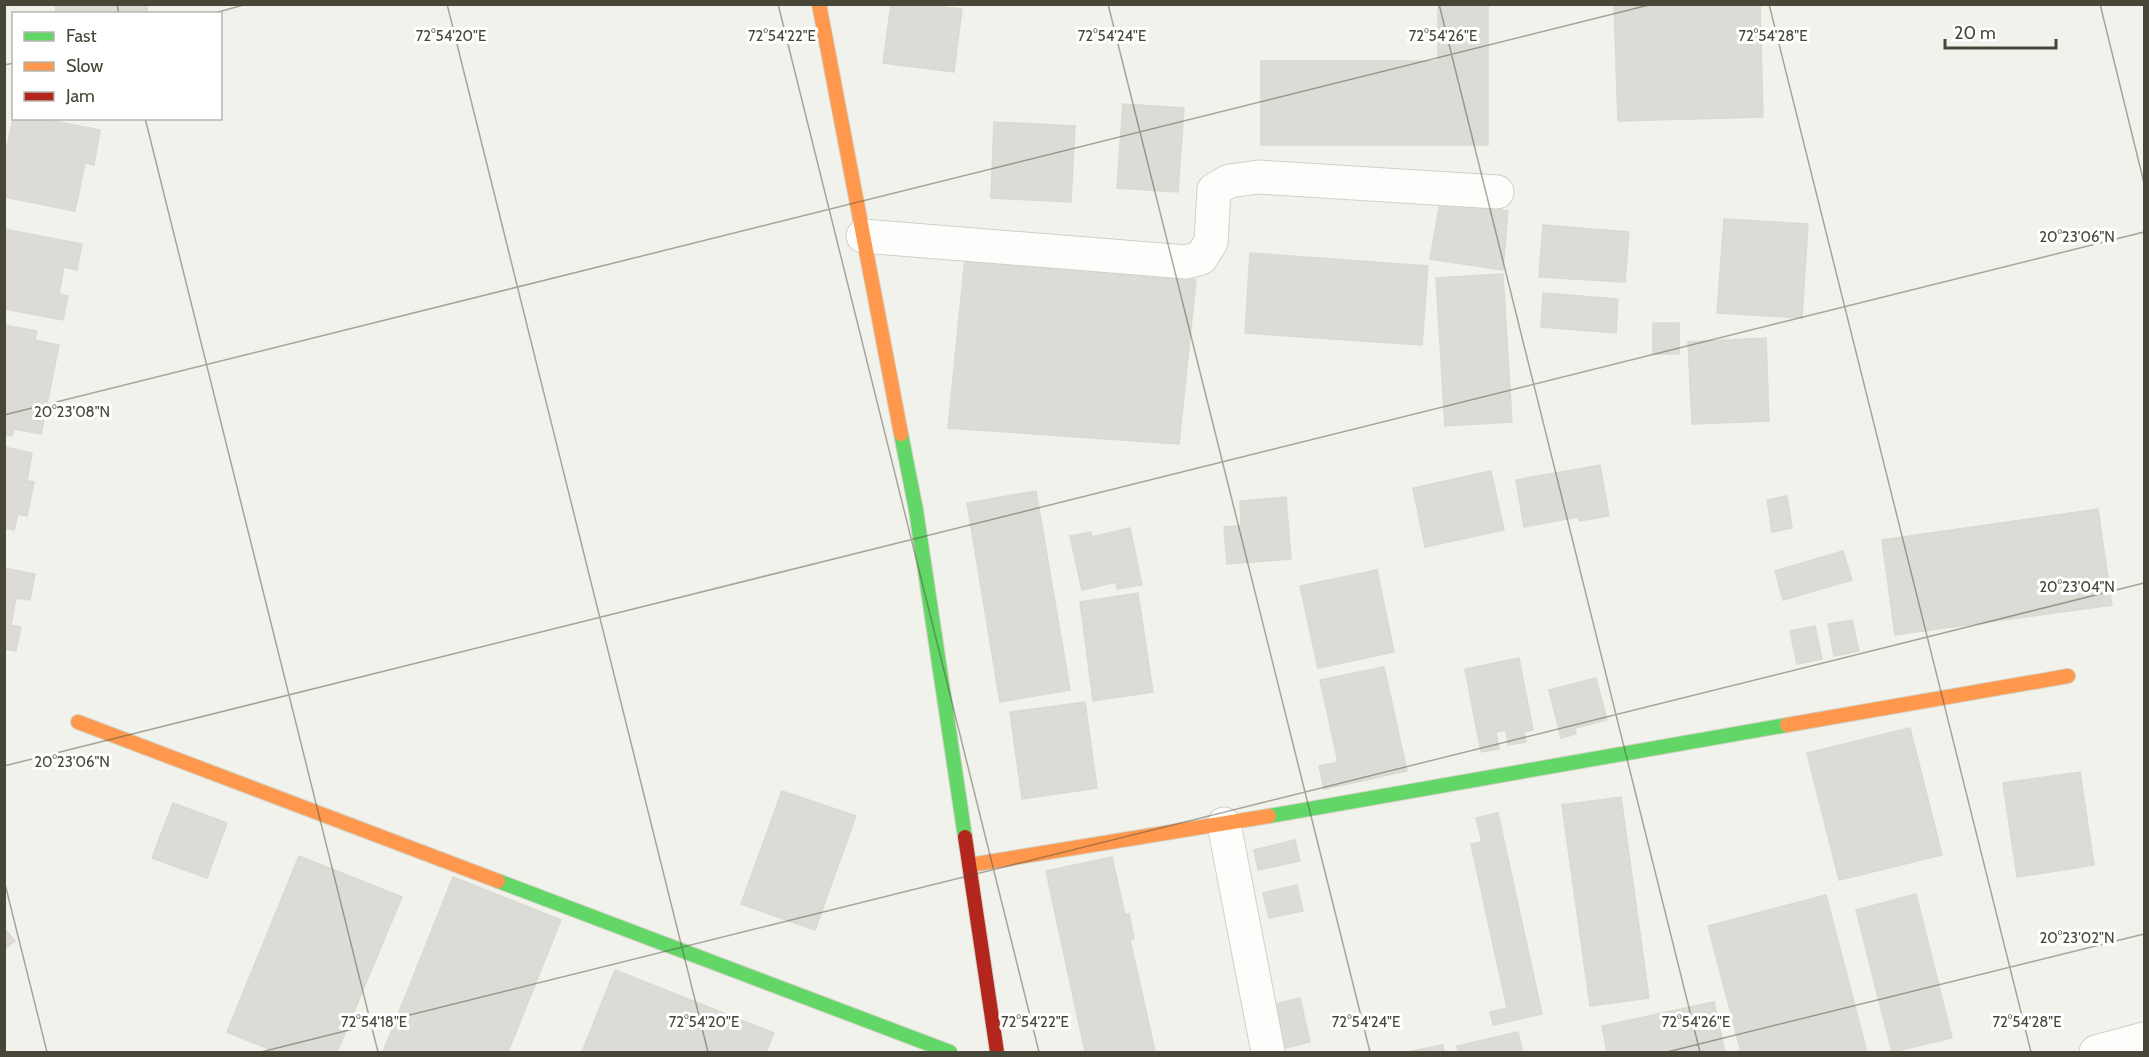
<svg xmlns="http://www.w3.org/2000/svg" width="2149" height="1057" viewBox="0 0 2149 1057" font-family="Cabin,sans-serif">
<rect width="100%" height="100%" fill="#f2f2ec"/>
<g fill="#dcdbd5" stroke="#dadad2" stroke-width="1.5">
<path d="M56,4H148L147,14H55Z"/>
<path d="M891,4H945L944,7L962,9L954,72L883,63Z"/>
<path d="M1438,4H1488V145H1261V61H1438Z"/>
<path d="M1614,4H1760L1763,117L1618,121Z"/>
<path d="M1123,104L1184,108L1178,192L1117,188Z"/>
<path d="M14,114V118H39L100,130L94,165L85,163L75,211L4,197V161Z"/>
<path d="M994,122L1075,126L1071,202L991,198Z"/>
<path d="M1440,203L1508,211L1503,270L1430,259Z"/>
<path d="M1724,219L1808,224L1802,318L1717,313Z"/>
<path d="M1543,225L1629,232L1625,282L1539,277Z"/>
<path d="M4,229L82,244L77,270L64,267L59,294L68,296L63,320L4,309Z"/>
<path d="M1250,253L1428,266L1422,345L1245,333Z"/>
<path d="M965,258L1196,280L1179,444L948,428Z"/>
<path d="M1503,274L1512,422L1445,426L1436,278Z"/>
<path d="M1543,293L1618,299L1616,333L1541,327Z"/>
<rect x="1653" y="323" width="26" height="31"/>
<path d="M4,325L37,331L35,340L59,345L41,434L14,429L12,436L4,435Z"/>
<path d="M1766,338L1769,421L1692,424L1688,342Z"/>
<path d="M4,447L32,453L27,481L34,482L27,516L18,514L14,530L4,528Z"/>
<path d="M1600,465L1609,516L1579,521L1578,517L1524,527L1516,480Z"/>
<path d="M1491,471L1504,530L1425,547L1413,488Z"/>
<path d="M1036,491L1070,690L1000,702L967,503Z"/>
<path d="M1787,496L1792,528L1772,532L1767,500Z"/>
<path d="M1286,497L1291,559L1227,564L1224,527L1241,526L1240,501Z"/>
<path d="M2098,509L2112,605L1895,635L1882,540Z"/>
<path d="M1130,528L1142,585L1117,589L1116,582L1082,590L1070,536L1091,532L1092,537Z"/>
<path d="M1843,551L1852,580L1783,600L1775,571Z"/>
<path d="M4,568L35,574L30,600L16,598L11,625L21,627L16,651L4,649Z"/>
<path d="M1377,570L1394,652L1318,668L1300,586Z"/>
<path d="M1138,593L1153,692L1093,701L1080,602Z"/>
<path d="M1852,620L1859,651L1834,656L1828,624Z"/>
<path d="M1815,626L1822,659L1797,664L1790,631Z"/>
<path d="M1519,658L1533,730L1524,732L1526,742L1508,745L1506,730L1496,732L1499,749L1481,752L1465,669Z"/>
<path d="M1384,667L1407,771L1324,789L1319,766L1338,762L1320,680Z"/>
<path d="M1596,678L1607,720L1575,728L1576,734L1561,738L1549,690Z"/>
<path d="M1085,702L1097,788L1022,799L1010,712Z"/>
<path d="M1910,728L1942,855L1839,880L1807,753Z"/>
<path d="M2080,772L2094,865L2017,877L2003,783Z"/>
<path d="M782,791L856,816L815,930L741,904Z"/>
<path d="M1621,797L1649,998L1590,1006L1562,805Z"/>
<path d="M173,803L227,823L207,878L152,858Z"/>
<path d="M1498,813L1542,1014L1493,1025L1490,1012L1507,1008L1471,844L1482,842L1476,818Z"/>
<path d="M1295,840L1300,861L1258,870L1254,850Z"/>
<path d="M299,856L402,897L337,1052H276L227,1032Z"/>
<path d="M1112,857L1125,915L1129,914L1134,939L1130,940L1155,1051L1147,1052H1085L1046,871Z"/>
<path d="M453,877L561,920L508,1052H383Z"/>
<path d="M1297,885L1303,911L1269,918L1263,893Z"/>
<path d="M1916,894L1952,1038L1892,1052L1856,910Z"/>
<path d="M1826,895L1867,1052H1741L1708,926Z"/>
<path d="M4,928L15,941L4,949Z"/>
<path d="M615,970L774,1033L766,1052H582Z"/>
<path d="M1300,998L1310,1042L1281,1049L1271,1005Z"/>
<path d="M1714,1002L1725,1052H1607L1602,1026Z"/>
<path d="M1518,1032L1523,1052H1458L1457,1046Z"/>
<path d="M1443,1045L1444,1052H1407Z"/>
</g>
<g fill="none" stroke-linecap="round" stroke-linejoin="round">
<defs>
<g id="street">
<path d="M863,236L1186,262L1201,258L1211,242L1214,190L1229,181L1259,177L1497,192"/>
<path d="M1224,824L1268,1052"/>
<path d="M2096,1052L2144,1039"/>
</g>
<g id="fast">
<path d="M901,434L916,510L965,837"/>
<path d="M1269,816L1787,725"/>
<path d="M498,881L950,1052"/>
</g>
<g id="slow">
<path d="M819,4L901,434"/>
<path d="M78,722L498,881"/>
<path d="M1787,725L2068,676"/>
<path d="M970,865L1269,816"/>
</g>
<path id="jam" d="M965,837L997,1052"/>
</defs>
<use href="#street" stroke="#d0d0ca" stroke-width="35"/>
<use href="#fast" stroke="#d2d2c5" stroke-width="16"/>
<use href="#slow" stroke="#d2d2c5" stroke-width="16"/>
<use href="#jam" stroke="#d2d2c5" stroke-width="16"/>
<use href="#street" stroke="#fdfdfc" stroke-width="33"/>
<use href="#fast" stroke="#63d668" stroke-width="14"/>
<use href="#slow" stroke="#ff974d" stroke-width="14"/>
<use href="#jam" stroke="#b3261e" stroke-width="14"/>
</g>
<path fill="none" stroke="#484638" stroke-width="1.5" stroke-opacity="0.45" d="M117,4L119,14M447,4L708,1052M778,4L1039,1052M1108,4L1370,1052M1439,4L1700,1052M1769,4L2031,1052M2100,4L2144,183M211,14L247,4M4,65L14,63M145,118L378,1052M4,415L1653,4M4,766L2144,232M4,880L47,1052M261,1052L2144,583M1667,1052L2144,934"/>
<g font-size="15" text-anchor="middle" fill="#484638" stroke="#fff" stroke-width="6" stroke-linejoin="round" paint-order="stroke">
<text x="451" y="41">72°54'20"E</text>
<text x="782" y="41">72°54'22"E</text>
<text x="1112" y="41">72°54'24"E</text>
<text x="1443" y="41">72°54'26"E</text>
<text x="1773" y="41">72°54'28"E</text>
<text x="2077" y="242">20°23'06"N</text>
<text x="72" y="417">20°23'08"N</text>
<text x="2077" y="592">20°23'04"N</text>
<text x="72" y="767">20°23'06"N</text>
<text x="2077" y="943">20°23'02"N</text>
<text x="374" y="1027">72°54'18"E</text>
<text x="704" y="1027">72°54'20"E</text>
<text x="1035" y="1027">72°54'22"E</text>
<text x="1366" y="1027">72°54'24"E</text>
<text x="1696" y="1027">72°54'26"E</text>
<text x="2027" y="1027">72°54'28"E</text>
</g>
<rect width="2149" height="1057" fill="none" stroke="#484638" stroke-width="12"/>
<rect x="12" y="12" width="210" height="108" fill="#ffffff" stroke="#b6b5af" stroke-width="1.5"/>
<rect x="24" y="32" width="30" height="9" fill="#63d668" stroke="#b6b5af" stroke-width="1.5"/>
<text x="66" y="42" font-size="18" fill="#484638">Fast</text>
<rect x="24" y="62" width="30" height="9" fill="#ff974d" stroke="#b6b5af" stroke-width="1.5"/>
<text x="66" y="72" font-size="18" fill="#484638">Slow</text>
<rect x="24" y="92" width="30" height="9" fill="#b3261e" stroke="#b6b5af" stroke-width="1.5"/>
<text x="66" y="102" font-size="18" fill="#484638">Jam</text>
<path d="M1945 39v9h111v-9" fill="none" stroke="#484638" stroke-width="3"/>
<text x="1954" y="39" font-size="18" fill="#484638" stroke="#ffffff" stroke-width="4.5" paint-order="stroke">20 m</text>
</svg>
